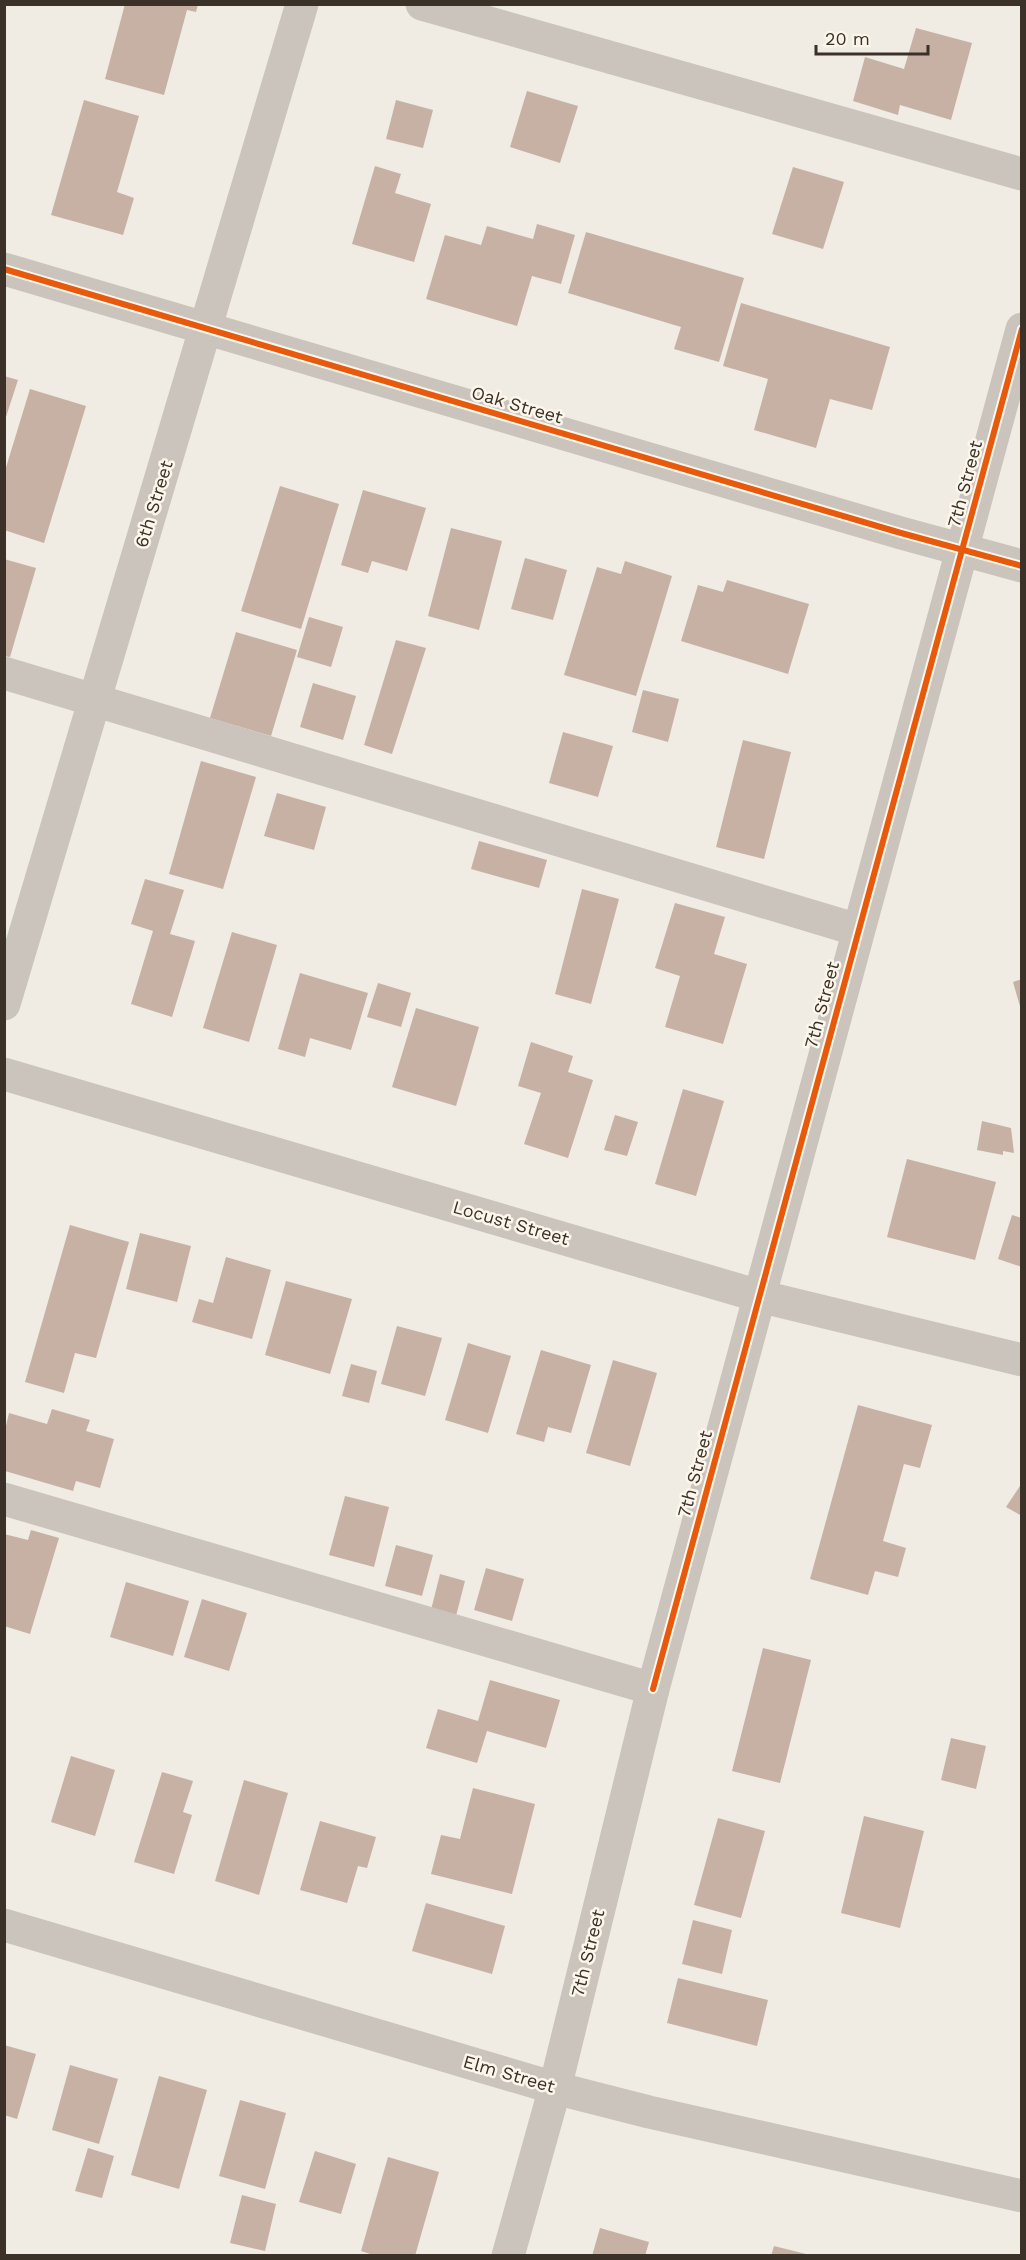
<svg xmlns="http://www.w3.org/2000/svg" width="1026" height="2260" viewBox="0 0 1026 2260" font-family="'Work Sans',sans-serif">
<rect width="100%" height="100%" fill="#f0ece4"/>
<g fill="#c6b1a4">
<path d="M125,4H198L196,12L187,10L164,95L105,79Z"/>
<path d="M916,28L972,43L951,120L900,105L898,115L853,101L865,57L904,69Z"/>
<path d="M527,91L578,106L560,163L510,147Z"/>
<path d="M84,100L139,116L117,192L134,198L123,235L51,215Z"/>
<path d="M396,100L433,110L423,148L386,139Z"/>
<path d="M375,166L401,174L395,193L431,204L414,262L352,244Z"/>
<path d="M793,167L844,182L823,249L772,234Z"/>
<path d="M537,224L575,235L561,284L532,276L517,326L426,299L445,235L481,245L487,226L533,239Z"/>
<path d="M586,232L744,278L719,362L674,349L681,327L568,293Z"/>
<path d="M741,303L890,347L872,410L830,399L816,448L754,430L768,379L723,366Z"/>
<path d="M4,376L18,380L5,420H4Z"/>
<path d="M30,389L86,406L44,543L4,530V474Z"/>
<path d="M280,486L339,504L301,629L241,611Z"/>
<path d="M363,490L426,508L407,571L372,561L368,573L341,565Z"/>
<path d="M451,528L502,541L479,630L428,616Z"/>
<path d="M525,558L567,570L553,620L511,609Z"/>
<path d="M4,559L36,568L10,657L4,656Z"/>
<path d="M625,561L672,576L636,696L564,675L597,567L621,574Z"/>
<path d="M727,580L809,604L788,674L681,641L698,585L723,592Z"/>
<path d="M309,617L343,627L331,667L297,657Z"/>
<path d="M236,632L297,650L271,736L210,718Z"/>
<path d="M396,640L426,648L392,754L364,745Z"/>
<path d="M313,683L356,696L343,740L300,727Z"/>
<path d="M643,690L679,699L668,742L632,732Z"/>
<path d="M563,732L613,746L598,797L549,783Z"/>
<path d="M743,740L791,752L764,859L716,847Z"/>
<path d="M201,761L256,777L223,889L169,874Z"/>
<path d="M277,793L326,807L314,850L264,836Z"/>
<path d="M479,841L547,860L539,888L471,869Z"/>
<path d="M145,879L184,890L170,934L195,941L172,1017L131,1004L153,931L131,924Z"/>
<path d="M582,889L619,899L591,1004L555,994Z"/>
<path d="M675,903L725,917L714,954L747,964L723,1044L665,1027L680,976L655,968Z"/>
<path d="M232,932L277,945L249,1042L203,1028Z"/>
<path d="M300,973L368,993L351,1050L310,1038L305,1057L278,1049Z"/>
<path d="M1022,979V1010H1021L1013,982Z"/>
<path d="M378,983L411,993L401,1027L367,1017Z"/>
<path d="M416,1008L479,1027L456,1106L392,1087Z"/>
<path d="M531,1042L573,1056L568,1072L593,1080L568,1158L524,1144L541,1093L518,1086Z"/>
<path d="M683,1089L724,1101L696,1196L655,1184Z"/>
<path d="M615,1115L638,1122L627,1156L604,1150Z"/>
<path d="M982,1121L1011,1128L1014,1153L1003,1151V1155L977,1150Z"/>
<path d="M907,1159L996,1182L975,1260L887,1237Z"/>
<path d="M1012,1215L1022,1218V1267L998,1259Z"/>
<path d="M70,1225L129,1242L96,1358L75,1353L64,1393L25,1382Z"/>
<path d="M140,1233L191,1246L177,1302L126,1289Z"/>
<path d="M226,1257L271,1270L252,1339L192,1322L199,1299L213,1303Z"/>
<path d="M286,1281L352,1299L330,1374L265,1355Z"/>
<path d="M397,1326L442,1338L425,1396L381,1384Z"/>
<path d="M468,1343L511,1356L488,1433L445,1420Z"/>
<path d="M541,1350L591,1365L571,1433L548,1427L544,1442L516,1434Z"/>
<path d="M613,1360L657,1373L630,1466L586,1453Z"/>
<path d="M351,1364L377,1371L369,1403L342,1396Z"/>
<path d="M858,1405L932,1425L920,1468L904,1464L883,1541L906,1548L898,1577L875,1571L868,1595L810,1579Z"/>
<path d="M52,1409L90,1420L86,1431L114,1439L100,1488L76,1481L73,1491L5,1471V1430L9,1413L47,1424Z"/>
<path d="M1022,1483V1516L1006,1507Z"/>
<path d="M345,1496L389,1507L374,1567L329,1555Z"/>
<path d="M31,1530L59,1538L30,1634L4,1626V1534L28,1540Z"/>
<path d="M396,1545L433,1555L422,1596L385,1586Z"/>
<path d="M486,1568L524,1579L512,1621L474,1610Z"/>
<path d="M440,1574L465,1581L456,1616L431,1610Z"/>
<path d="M126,1582L189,1601L173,1656L110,1637Z"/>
<path d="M202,1599L247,1613L229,1671L184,1657Z"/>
<path d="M763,1648L811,1660L780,1783L732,1771Z"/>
<path d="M490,1680L560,1700L546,1748L487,1731L477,1763L426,1748L438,1709L478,1721Z"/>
<path d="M951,1738L986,1746L976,1789L941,1780Z"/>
<path d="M71,1756L115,1770L95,1836L51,1822Z"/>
<path d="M162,1772L193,1781L183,1812L192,1815L174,1874L134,1862Z"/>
<path d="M244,1780L288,1793L259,1895L215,1881Z"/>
<path d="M473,1788L535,1804L512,1894L431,1874L441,1835L460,1839Z"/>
<path d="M864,1816L924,1831L900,1928L841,1913Z"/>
<path d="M718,1818L765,1831L741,1918L694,1905Z"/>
<path d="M320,1821L376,1837L367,1868L358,1866L347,1903L300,1890Z"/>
<path d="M426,1903L505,1926L492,1974L412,1951Z"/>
<path d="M693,1920L732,1930L722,1974L682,1964Z"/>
<path d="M678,1978L768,2000L757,2046L667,2023Z"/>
<path d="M4,2045L36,2054L17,2119L4,2115Z"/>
<path d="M70,2065L118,2079L99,2144L52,2130Z"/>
<path d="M159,2076L207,2090L179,2189L131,2175Z"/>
<path d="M240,2100L286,2113L265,2189L219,2176Z"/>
<path d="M88,2148L114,2156L102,2198L75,2191Z"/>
<path d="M315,2151L356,2164L341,2214L299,2202Z"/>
<path d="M388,2157L439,2172L415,2256H376L361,2251Z"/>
<path d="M242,2195L276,2204L265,2251L230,2243Z"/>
<path d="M600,2228L649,2242L645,2256H592Z"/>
<path d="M774,2246L810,2255V2256H771Z"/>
</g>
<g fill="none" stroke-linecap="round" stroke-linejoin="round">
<g stroke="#cac4bc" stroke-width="33">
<path d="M422,4L1022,174"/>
<path d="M4,269L901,533L1022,566"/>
<path d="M4,673L858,930"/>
<path d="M4,1004L302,4"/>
<path d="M4,1074L759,1296L1022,1360"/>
<path d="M4,1499L653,1689"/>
<path d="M4,1925L555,2088L649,2112L1022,2196"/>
<path d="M508,2256L555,2088L653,1689L1022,329"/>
</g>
<defs>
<g id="cycleway">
<path d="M4,269L901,533L1022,566"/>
<path d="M653,1689L1022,329"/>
</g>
</defs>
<use href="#cycleway" stroke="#fcf6ec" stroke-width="10"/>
<use href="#cycleway" stroke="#e8590c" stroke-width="6"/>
</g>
<g text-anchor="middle" stroke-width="5" stroke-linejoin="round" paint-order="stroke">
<g font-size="18" fill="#3c3129" stroke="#fcf6ec">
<text transform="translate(517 405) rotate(16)" y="6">Oak Street</text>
<text transform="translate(965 484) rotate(-75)" y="6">7th Street</text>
<text transform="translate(154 504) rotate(-73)" y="6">6th Street</text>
<text transform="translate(822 1005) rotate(-75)" y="6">7th Street</text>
<text transform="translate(511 1223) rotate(16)" y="6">Locust Street</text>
<text transform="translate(695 1474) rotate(-75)" y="6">7th Street</text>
<text transform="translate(588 1953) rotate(-76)" y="6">7th Street</text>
<text transform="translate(509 2074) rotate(16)" y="6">Elm Street</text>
</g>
</g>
<rect width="1026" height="2260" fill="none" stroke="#3c3129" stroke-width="12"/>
<path d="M816 45v9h112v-9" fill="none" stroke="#3c3129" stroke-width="3"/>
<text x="825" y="45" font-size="18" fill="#3c3129" stroke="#fcf6ec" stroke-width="4.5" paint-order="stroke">20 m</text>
</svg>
